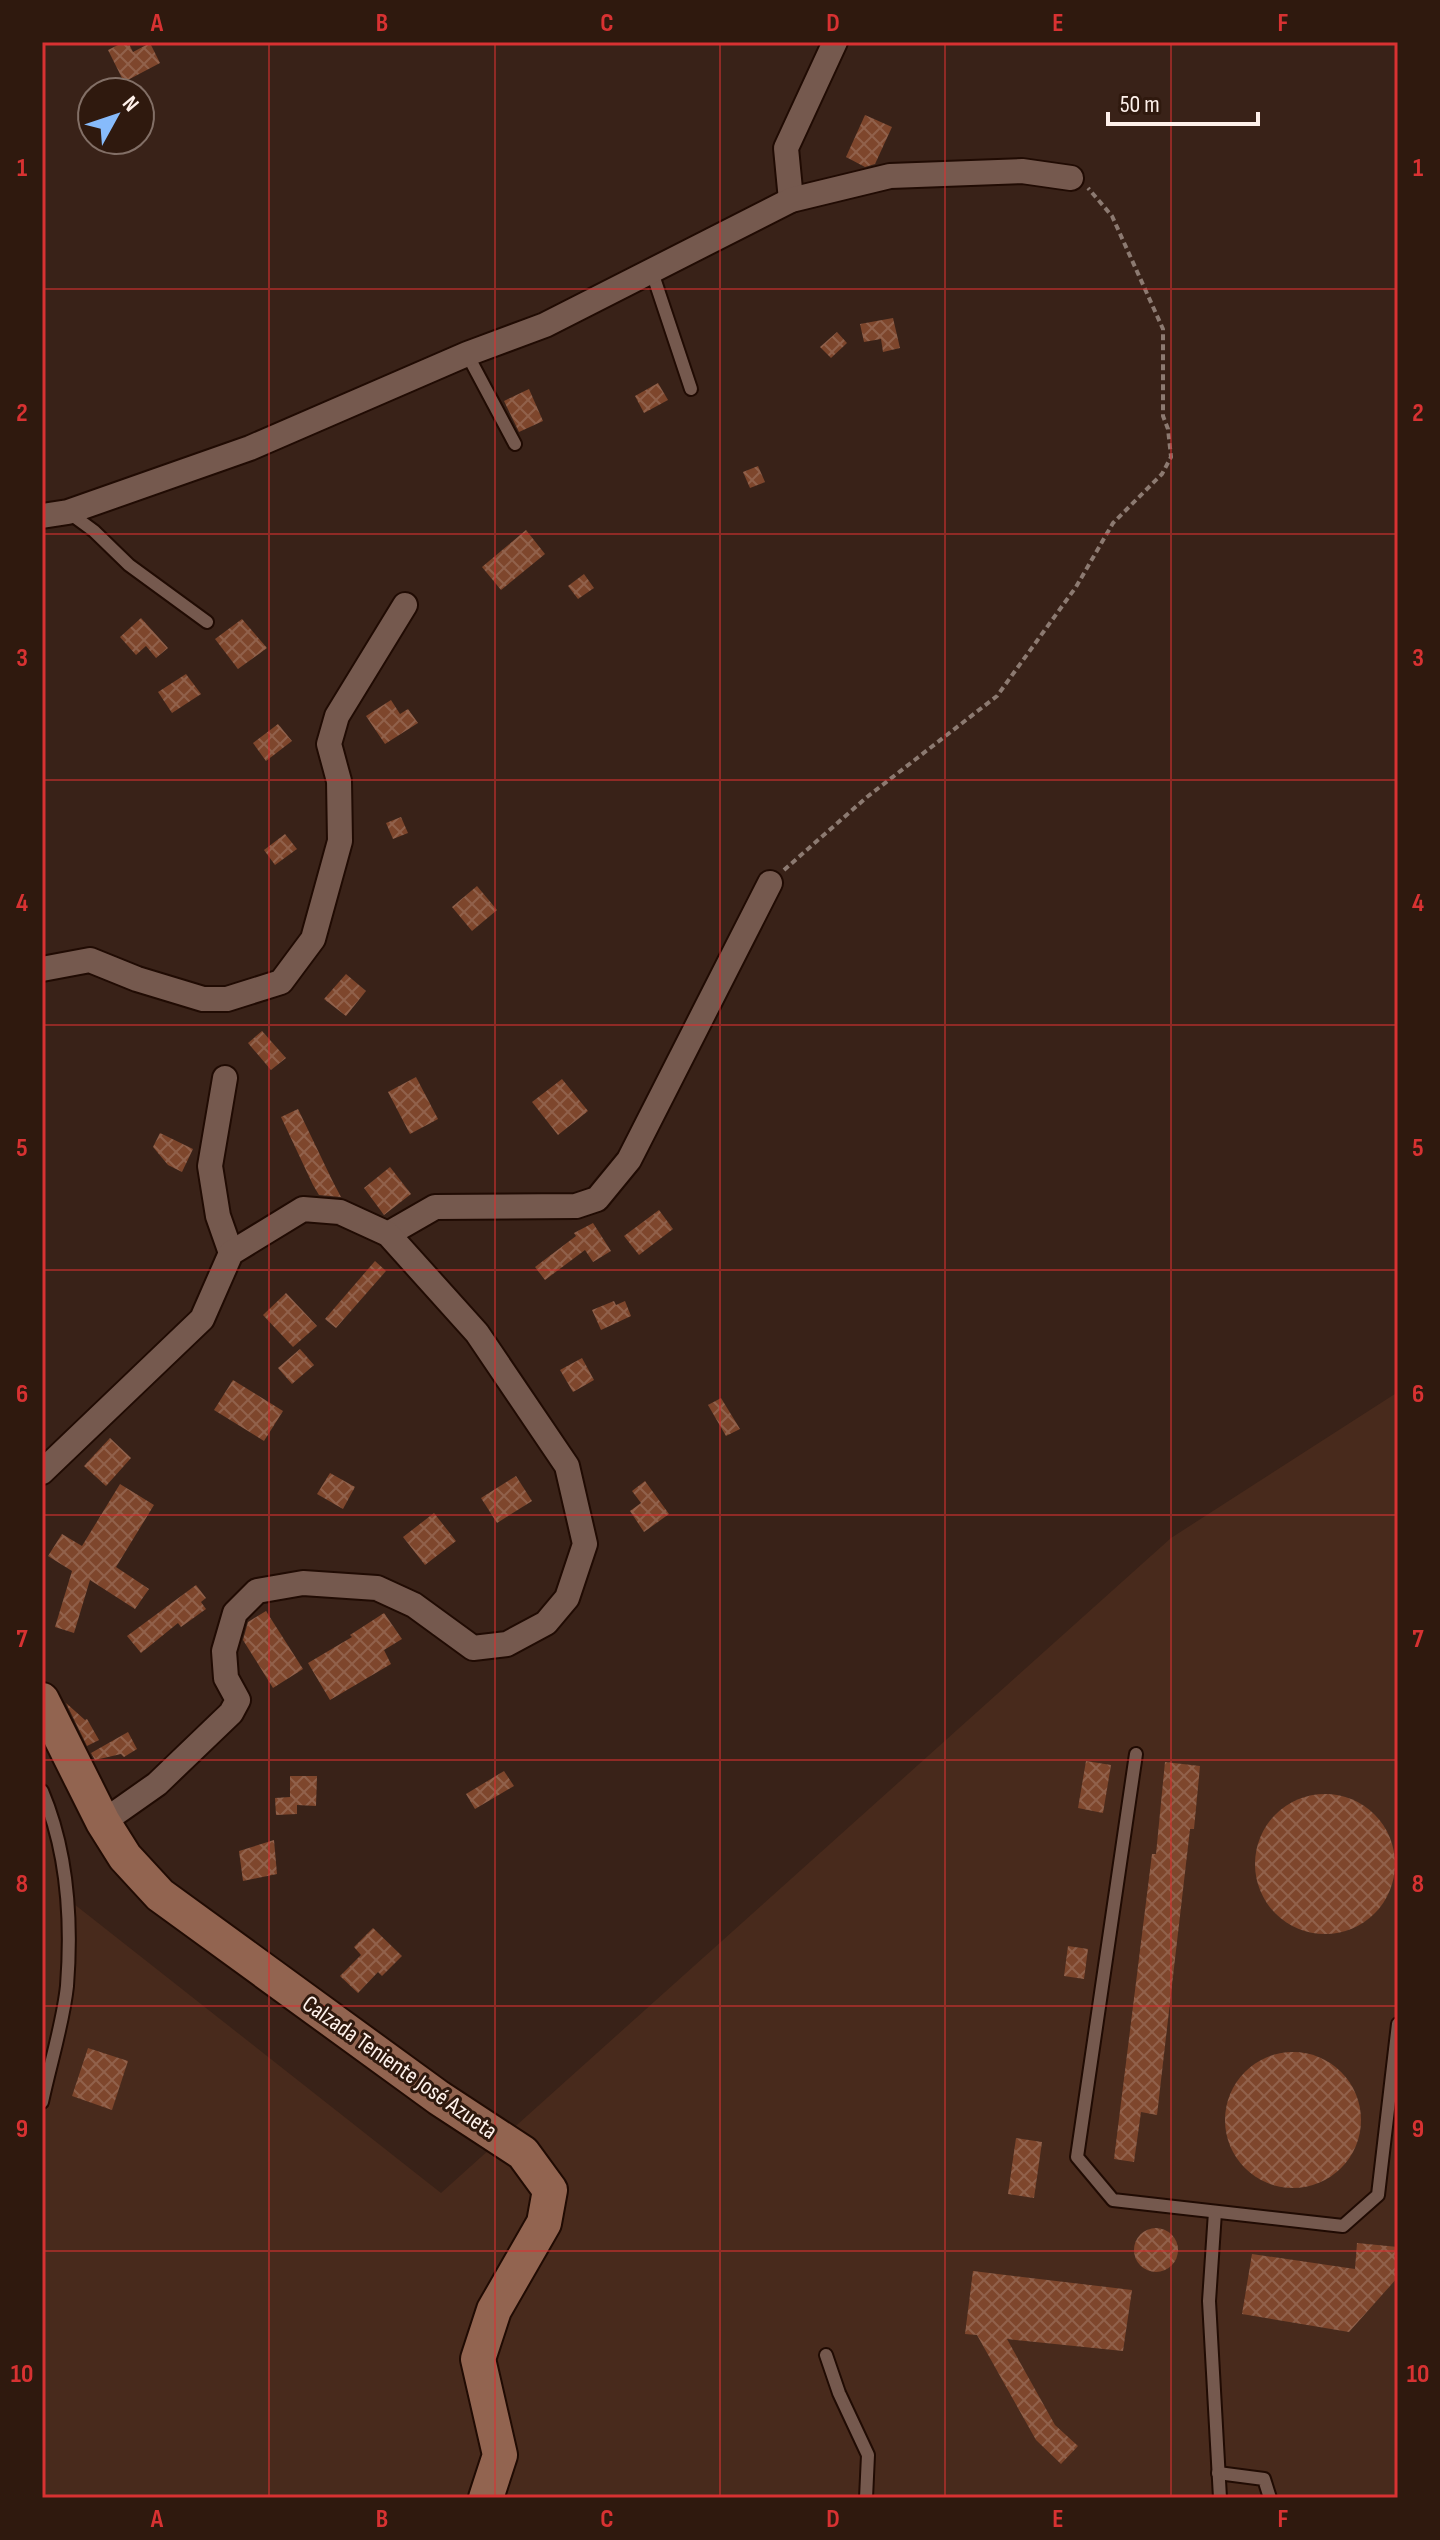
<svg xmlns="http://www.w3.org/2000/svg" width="1440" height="2540" viewBox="0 0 1440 2540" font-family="'Sofia Sans Condensed',sans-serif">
<defs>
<pattern id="building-cross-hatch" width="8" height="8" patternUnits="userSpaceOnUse" patternTransform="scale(2)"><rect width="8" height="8" fill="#7e462c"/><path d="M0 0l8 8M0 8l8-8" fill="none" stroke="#91614b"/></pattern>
</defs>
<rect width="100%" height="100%" fill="#392218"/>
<path fill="#482a1c" d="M1398,1392V2498H42V1778L63,1846L74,1904L441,2193L1171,1538Z"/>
<g fill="url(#building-cross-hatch)">
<path d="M124,42H128L133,52L150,43L160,63L124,82L108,50Z"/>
<path d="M865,115L892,127L875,164L865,167L846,157Z"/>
<path d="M893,318L900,348L883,352L881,339L864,342L860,324Z"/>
<path d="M837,332L847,343L831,358L820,347Z"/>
<path d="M658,383L668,400L644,413L635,396Z"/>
<path d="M529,389L543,421L519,432L504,401Z"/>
<path d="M758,466L765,482L750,488L743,472Z"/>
<path d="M526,530L545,554L501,590L482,567Z"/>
<path d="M584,574L594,588L578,599L568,586Z"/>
<path d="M141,618L168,648L156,658L146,646L136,655L120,637Z"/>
<path d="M242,619L267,648L238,669L215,639Z"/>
<path d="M186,674L201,694L172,713L158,692Z"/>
<path d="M391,700L400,714L408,709L418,723L385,744L366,716Z"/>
<path d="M278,724L292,741L266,761L253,743Z"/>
<path d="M401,817L408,833L393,839L386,823Z"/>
<path d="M285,834L297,849L275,865L264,850Z"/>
<path d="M477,886L497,910L472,931L452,907Z"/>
<path d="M346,974L366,991L346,1016L324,999Z"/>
<path d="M262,1031L286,1058L271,1070L248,1043Z"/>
<path d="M416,1077L438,1119L410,1134L388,1092Z"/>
<path d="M562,1079L588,1111L558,1135L532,1102Z"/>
<path d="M298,1109L333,1182L341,1197L319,1195L313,1185L281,1117Z"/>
<path d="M160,1133L193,1149L182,1172L168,1165L153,1147Z"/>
<path d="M390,1167L411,1194L384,1215L364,1188Z"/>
<path d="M659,1210L673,1229L639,1255L624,1236Z"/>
<path d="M593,1223L611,1251L593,1262L585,1250L545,1280L535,1267L576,1236L574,1233Z"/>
<path d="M375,1261L386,1271L336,1328L325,1319Z"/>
<path d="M286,1293L317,1326L293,1347L263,1315Z"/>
<path d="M614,1301L616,1305L625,1301L631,1316L601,1330L592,1310Z"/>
<path d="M300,1349L314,1365L292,1384L278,1368Z"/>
<path d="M582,1358L594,1380L573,1392L560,1370Z"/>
<path d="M233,1380L283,1411L264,1441L214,1410Z"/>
<path d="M721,1398L740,1429L726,1436L708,1405Z"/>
<path d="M110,1438L131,1458L106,1486L84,1466Z"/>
<path d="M330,1473L355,1487L343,1509L317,1494Z"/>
<path d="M516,1476L532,1501L497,1523L481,1498Z"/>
<path d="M645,1481L669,1514L644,1532L630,1511L641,1503L632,1491Z"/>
<path d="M120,1484L154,1505L116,1567L149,1589L135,1609L90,1580L74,1633L55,1627L72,1571L48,1556L62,1534L82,1546Z"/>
<path d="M434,1513L456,1541L425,1565L403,1537Z"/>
<path d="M196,1585L206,1598L201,1602L206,1609L181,1627L178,1623L141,1653L127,1636Z"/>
<path d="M266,1611L303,1669L273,1688L243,1640L248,1622Z"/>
<path d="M384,1613L402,1639L384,1650L391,1664L330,1700L308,1663L352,1637L350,1635Z"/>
<path d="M66,1703L85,1720L87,1719L99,1740L87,1746Z"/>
<path d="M128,1732L137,1749L124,1757L121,1754L95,1760L91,1753Z"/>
<path d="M1086,1761L1111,1765L1103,1813L1078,1808Z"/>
<path d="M1165,1762L1200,1766L1194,1829H1190L1157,2115L1141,2112L1134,2162L1114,2159L1152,1854H1156Z"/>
<path d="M504,1771L514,1786L475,1809L466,1794Z"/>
<path d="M290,1776H317L316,1806L297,1805V1814L276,1815L275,1798L290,1797Z"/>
<circle cx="1325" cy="1864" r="70"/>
<path d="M274,1840L277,1874L243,1881L239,1851Z"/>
<path d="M373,1928L402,1956L382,1976L378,1972L358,1993L340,1976L361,1955L354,1947Z"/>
<path d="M1068,1946L1088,1949L1084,1979L1064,1976Z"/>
<path d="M88,2048L128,2061L112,2110L72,2096Z"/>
<circle cx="1293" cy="2120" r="68"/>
<path d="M1016,2138L1042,2142L1034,2198L1008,2194Z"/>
<circle cx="1156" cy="2250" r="22"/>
<path d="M1357,2243L1398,2247V2277L1349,2332L1242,2314L1252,2254L1355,2269Z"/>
<path d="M973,2271L1132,2290L1123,2351L1007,2339L1055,2425L1078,2446L1061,2464L1036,2440L977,2335L965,2334Z"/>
</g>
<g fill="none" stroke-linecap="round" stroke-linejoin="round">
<defs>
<g id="lane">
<path d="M651,269L691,389"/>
<path d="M467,354L515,444"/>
<path d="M68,512L94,531L129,565L207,622"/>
<path d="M1136,1754L1077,2157L1113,2200L1343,2226L1378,2195L1398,2024"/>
<path d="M42,1791C68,1852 72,1921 67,1986C63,2024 50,2064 42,2102"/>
<path d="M1215,2212L1209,2301L1220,2498"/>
<path d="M826,2355L839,2393L868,2455L866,2498"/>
<path d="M1218,2473L1264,2479L1270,2498"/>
</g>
<g id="street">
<path d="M791,200L786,148L835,42"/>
<path d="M42,516L68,512L250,448L467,354L545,325L791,200L890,176L1022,171L1071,178"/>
<path d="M42,969L90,960L137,979L203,999H227L281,982L313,939L340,841L339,781L329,744L337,716L405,605"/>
<path d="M225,1078L210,1166L218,1216L231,1253"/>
<path d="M388,1234L435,1207L576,1206L597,1199L629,1160L770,883"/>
<path d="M42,1472L202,1319L231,1253L303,1209L340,1212L388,1234L477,1333L567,1466L585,1544L567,1598L546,1623L507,1644L473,1648L414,1605L377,1588L303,1583L257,1591L235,1613L224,1651L226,1678L238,1700L231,1713L157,1784L103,1822"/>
</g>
<path id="secondary" d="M42,1700L103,1822L125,1857L160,1895L439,2098L523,2153L550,2190L544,2223L494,2310L478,2359L500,2455L486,2498"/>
</defs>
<use href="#lane" stroke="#200b03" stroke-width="16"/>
<use href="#street" stroke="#200b03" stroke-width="28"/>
<use href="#secondary" stroke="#200b03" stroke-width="38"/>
<path stroke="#8c7a71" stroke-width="4" stroke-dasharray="6 4" stroke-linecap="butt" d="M784,870L867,797L997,696L1076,587L1113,523L1162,474L1171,457L1168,429L1163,416V329L1112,216L1088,188"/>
<use href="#lane" stroke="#75594e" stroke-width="12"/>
<use href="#street" stroke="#75594e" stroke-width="24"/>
<use href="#secondary" stroke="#926450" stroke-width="34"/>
</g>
<path fill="none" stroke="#d83232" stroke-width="2" stroke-opacity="0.55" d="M269,42V2498M495,42V2498M720,42V2498M945,42V2498M1171,42V2498M42,289H1398M42,534H1398M42,780H1398M42,1025H1398M42,1270H1398M42,1515H1398M42,1760H1398M42,2006H1398M42,2251H1398"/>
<g text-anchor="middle" stroke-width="6" stroke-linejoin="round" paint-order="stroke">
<g font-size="24" fill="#fef1eb" stroke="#2f190e">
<text transform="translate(400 2067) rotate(35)" y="8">Calzada Teniente José Azueta</text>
</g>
</g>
<rect width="1440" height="2540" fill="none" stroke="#2f190e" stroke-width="88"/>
<g transform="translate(116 116) rotate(50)"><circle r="38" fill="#2f190e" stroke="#826f66" stroke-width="2"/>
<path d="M0-6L14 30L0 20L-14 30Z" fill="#87bbfb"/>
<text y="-12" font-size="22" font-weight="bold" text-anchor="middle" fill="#fef1eb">N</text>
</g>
<path d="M1108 112v12h150v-12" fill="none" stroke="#fef1eb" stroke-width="4"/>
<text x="1120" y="112" font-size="24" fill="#fef1eb" stroke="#2f190e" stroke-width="6" paint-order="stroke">50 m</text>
<rect x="44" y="44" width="1352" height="2452" fill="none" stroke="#d83232" stroke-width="3"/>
<g font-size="26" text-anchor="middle" font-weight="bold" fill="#d83232">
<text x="157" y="31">A</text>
<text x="382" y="31">B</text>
<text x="607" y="31">C</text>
<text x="833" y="31">D</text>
<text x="1058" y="31">E</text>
<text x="1283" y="31">F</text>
<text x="22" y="176">1</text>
<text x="1418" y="176">1</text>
<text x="22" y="421">2</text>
<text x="1418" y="421">2</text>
<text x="22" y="666">3</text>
<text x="1418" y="666">3</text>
<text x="22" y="911">4</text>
<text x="1418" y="911">4</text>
<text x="22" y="1156">5</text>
<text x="1418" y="1156">5</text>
<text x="22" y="1402">6</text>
<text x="1418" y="1402">6</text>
<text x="22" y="1647">7</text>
<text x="1418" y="1647">7</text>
<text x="22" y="1892">8</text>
<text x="1418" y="1892">8</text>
<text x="22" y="2137">9</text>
<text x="1418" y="2137">9</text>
<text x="22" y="2382">10</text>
<text x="1418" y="2382">10</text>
<text x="157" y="2527">A</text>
<text x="382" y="2527">B</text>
<text x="607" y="2527">C</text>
<text x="833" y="2527">D</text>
<text x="1058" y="2527">E</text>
<text x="1283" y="2527">F</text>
</g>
</svg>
